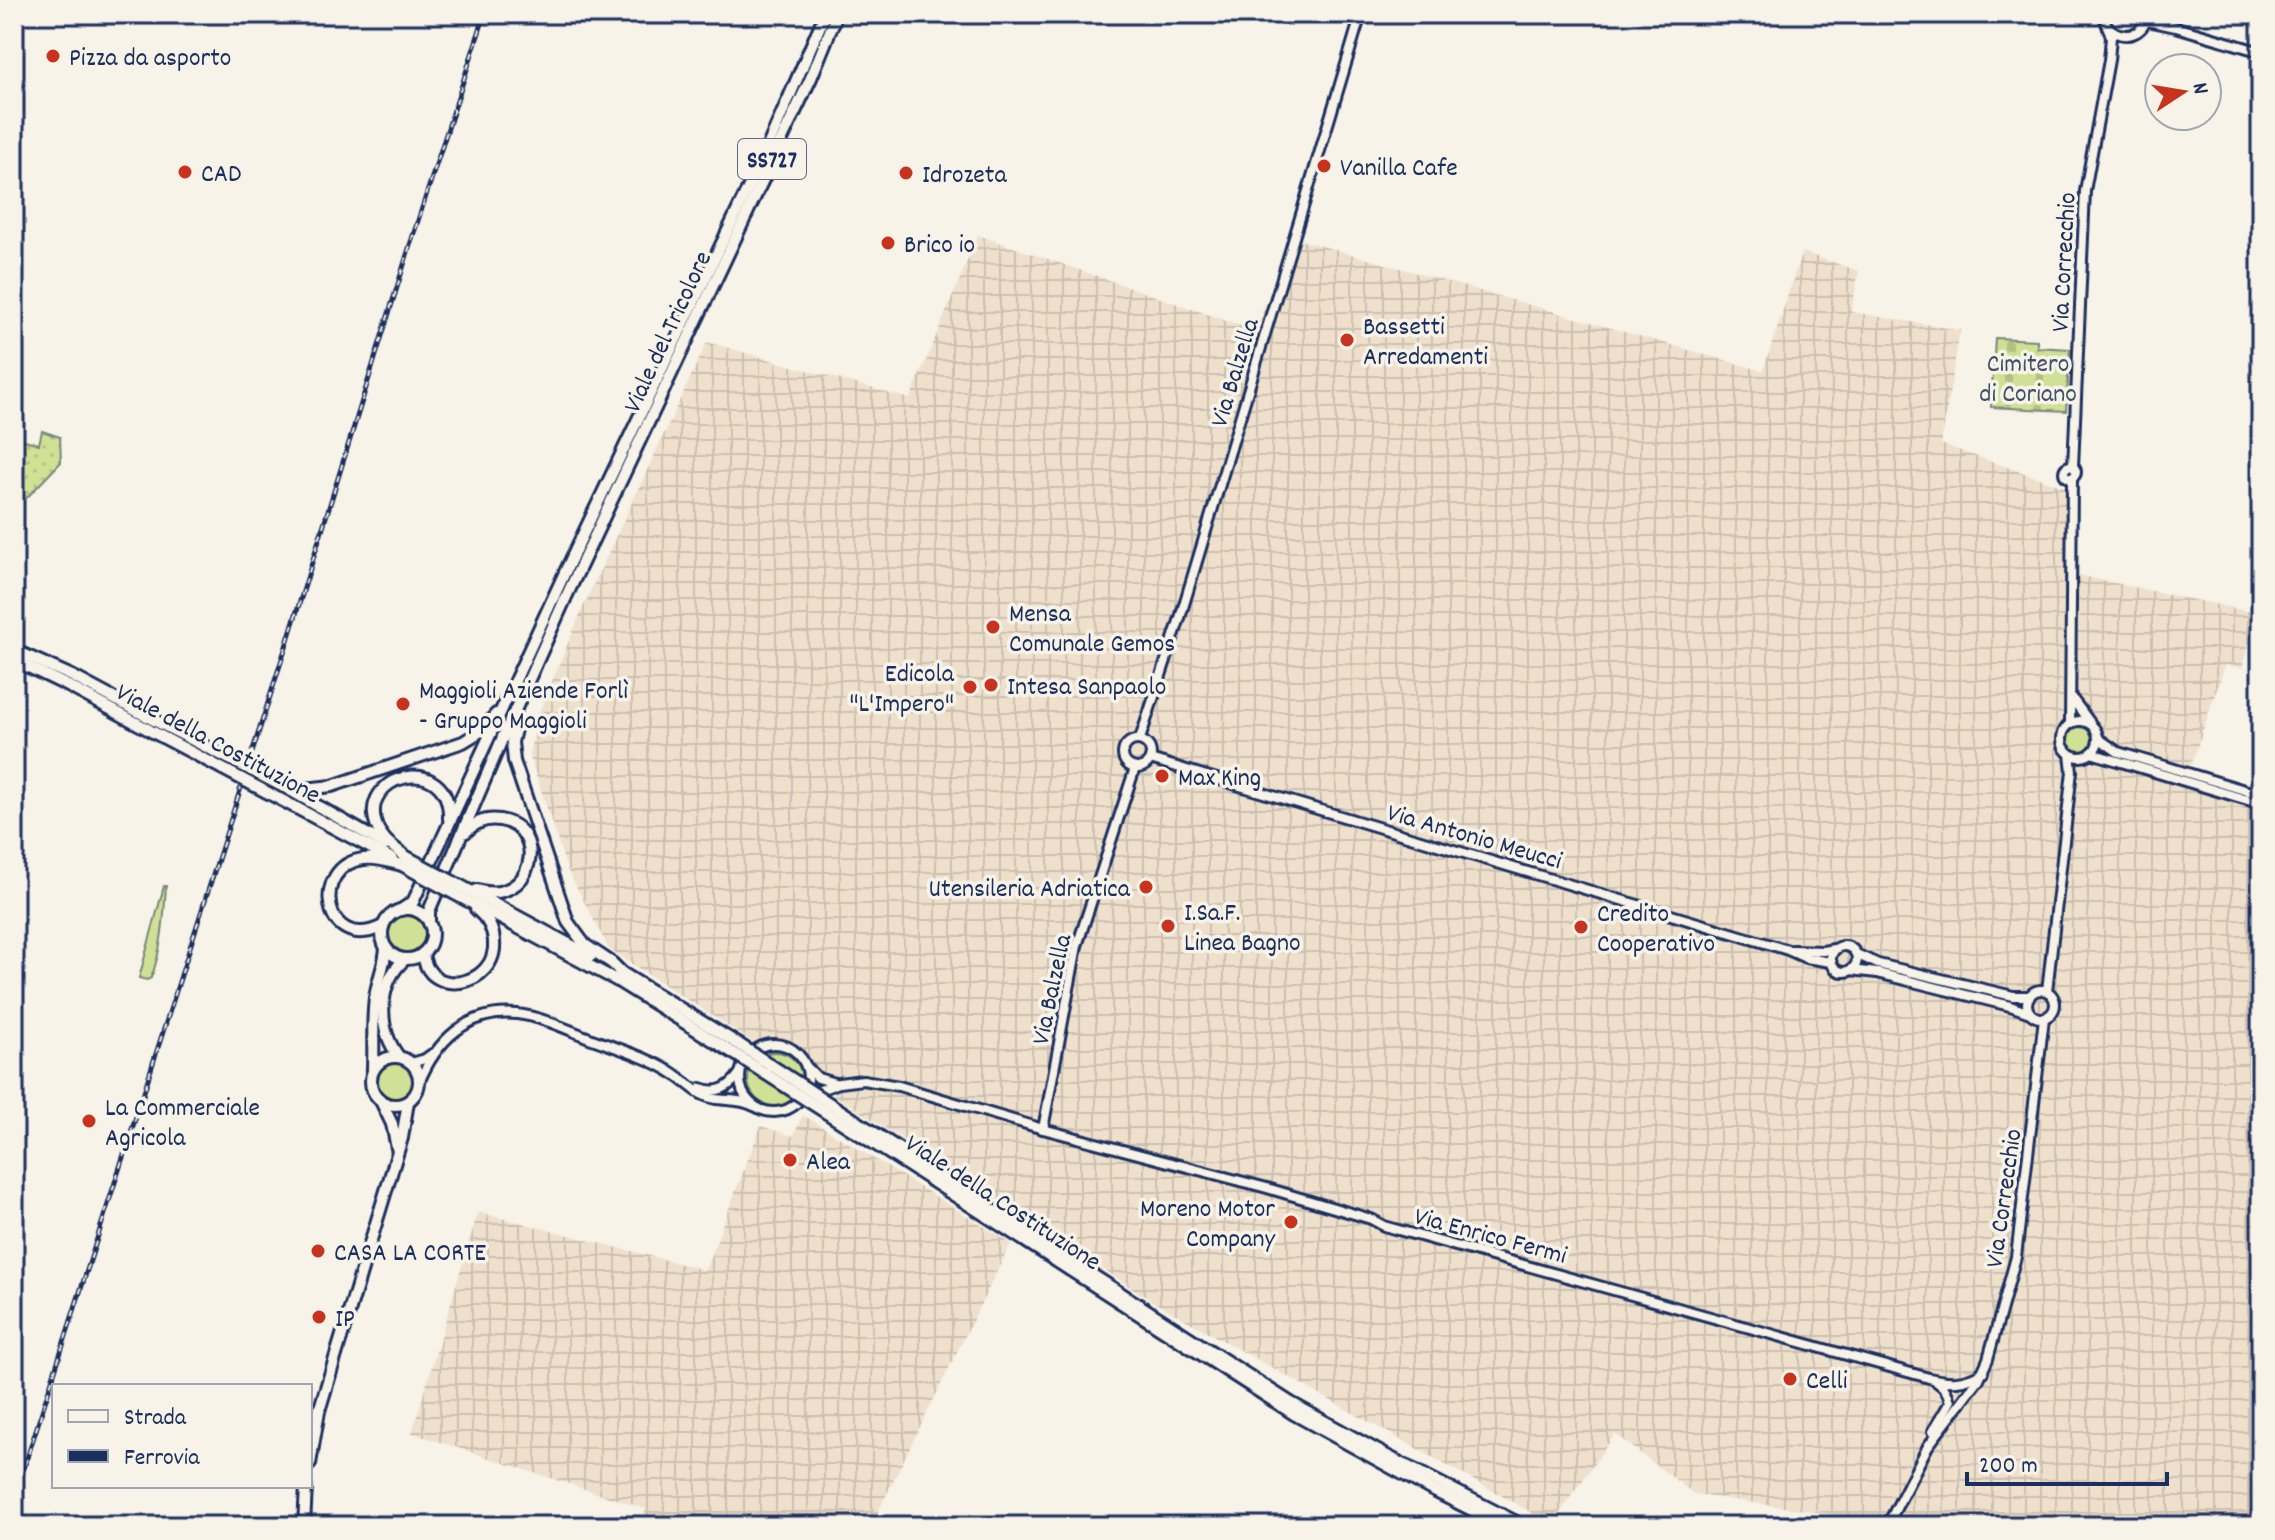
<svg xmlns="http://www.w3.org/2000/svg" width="2275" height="1540" viewBox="0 0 2275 1540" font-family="Dekko,sans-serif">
<defs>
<pattern id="industrial-grid" width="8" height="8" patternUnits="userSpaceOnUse" patternTransform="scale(2)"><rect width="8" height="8" fill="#efe0cc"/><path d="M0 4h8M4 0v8" fill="none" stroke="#ccc0b2"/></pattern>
<pattern id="cemetery-stones" width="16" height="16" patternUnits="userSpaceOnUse" patternTransform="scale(2)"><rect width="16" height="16" fill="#d0e094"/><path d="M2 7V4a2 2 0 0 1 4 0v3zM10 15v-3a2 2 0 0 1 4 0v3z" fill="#b2c082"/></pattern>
<pattern id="park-dots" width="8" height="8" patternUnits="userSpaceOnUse" patternTransform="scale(2)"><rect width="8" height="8" fill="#d0e094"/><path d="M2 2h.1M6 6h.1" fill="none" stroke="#b2c082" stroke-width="1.8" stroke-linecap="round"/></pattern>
</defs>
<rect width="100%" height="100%" fill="#f7f3e8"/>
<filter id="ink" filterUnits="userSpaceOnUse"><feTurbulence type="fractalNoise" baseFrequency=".0125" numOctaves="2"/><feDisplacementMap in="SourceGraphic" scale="16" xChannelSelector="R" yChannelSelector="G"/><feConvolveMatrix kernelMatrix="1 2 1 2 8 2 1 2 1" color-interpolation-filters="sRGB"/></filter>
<g filter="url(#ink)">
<g fill="url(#industrial-grid)">
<path d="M978,235L1256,331L1290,237L1763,371L1802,252L1859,271L1851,312L1960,330L1941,444L2079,492L2077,575L2256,613L2242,668L2225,665L2189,771L2261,794V1526H1884L1878,1521L1694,1494L1615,1434L1552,1524L1152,1301L609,949L567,869L529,754L539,712L584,605L707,342L910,399Z"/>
<path d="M803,1115L1011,1243L871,1526H641L646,1509L412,1433L478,1212L705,1270L761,1126L793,1136Z"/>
</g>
<g fill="#d0e094" stroke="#768879" stroke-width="2">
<circle cx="2080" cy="739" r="12"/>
<path d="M164,886H166C164,918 162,949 151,978L147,980L139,978Z"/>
<circle cx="407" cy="934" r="18"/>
<circle cx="775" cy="1079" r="27"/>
<circle cx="395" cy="1081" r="18"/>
</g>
<path fill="url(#cemetery-stones)" stroke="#768879" stroke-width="2" d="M1995,338L2037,340V347L2070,349L2066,411L1991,407Z"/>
<path fill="url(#park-dots)" stroke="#768879" stroke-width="2" d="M42,431L60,437L61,462L16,509L14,507V437L39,444Z"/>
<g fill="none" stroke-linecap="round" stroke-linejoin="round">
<defs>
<g id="tertiary">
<path d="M2147,21L2176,27L2261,52"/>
<path d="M2108,27C2124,42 2144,35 2148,14"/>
<circle cx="2070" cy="472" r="6"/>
<path d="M2073,467L2085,191L2109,60L2111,37L2103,14"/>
<path d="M2071,697L2091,724"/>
<circle cx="2080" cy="739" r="18"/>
<path d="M2070,724L2072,478"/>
<path d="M2098,738L2118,752L2261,795"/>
<path d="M1140,739L1180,618L1361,14"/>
<circle cx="1137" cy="754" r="14"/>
<path d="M2091,753L2261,804"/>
<path d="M1150,759C1363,823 1576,885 1788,950L1806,958L1831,962"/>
<circle cx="1844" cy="959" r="13"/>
<path d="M1793,950L1823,951L1834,949"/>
<path d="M1856,954L1878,964L2013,996H2030"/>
<path d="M1850,970L1877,973L2010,1006L2030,1013"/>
<circle cx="2041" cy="1004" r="14"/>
<path d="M2047,991L2072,771L2070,754"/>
<circle cx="774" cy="1078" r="34"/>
<path d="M411,1063L425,1059L432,1054"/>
<path d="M806,1066L818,1078L835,1083"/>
<path d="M419,1083C436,1041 468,1009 517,1014C543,1017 568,1030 592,1039C617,1048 644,1056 666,1069C679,1076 689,1086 701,1094C719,1104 735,1096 754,1106"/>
<path d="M701,1088C718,1095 730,1087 740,1073"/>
<path d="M812,1093L839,1083L863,1080L899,1086L1043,1129L1267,1188L1371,1219L1384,1226L1929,1378C1950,1383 1964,1383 1983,1372"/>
<path d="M1043,1129L1077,946L1135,768"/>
<path d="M1933,1431L1950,1402C1948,1393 1945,1387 1937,1382"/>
<path d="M1887,1526L1928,1446L1979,1379L1988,1359L2016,1257L2044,1018"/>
</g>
<g id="primary">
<circle cx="407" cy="934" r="25"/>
<circle cx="395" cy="1081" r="24"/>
<path d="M399,1057C377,1028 377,984 405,959"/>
<path d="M373,1068C374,1045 372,1021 375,998C377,981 385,965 386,948"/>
<path d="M381,1101L392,1124L397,1148"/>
<path d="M310,1464L319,1411L402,1138L408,1102"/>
<path d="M304,1526L306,1486"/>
</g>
<g id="trunk">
<path d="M14,650L72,676L156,721"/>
<path d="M14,660L68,686L153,732"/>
<path d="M517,721L512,742L514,761L568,922L585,945L612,963L622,973"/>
<path d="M284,787L305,789L332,786L463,742L481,731L496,714"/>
<path d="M288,789L386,845"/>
<path d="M274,796L392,859"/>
<path d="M466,832C475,822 487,818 500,820C550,829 533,907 477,890"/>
<path d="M405,856C395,848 383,841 378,829C353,774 452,750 449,819"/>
<path d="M459,885L591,956"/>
<path d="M455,894L616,980L735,1054"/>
<path d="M401,910L413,902L566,570L765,153L825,14"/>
<path d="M429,923V911L503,737L567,595L811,78L837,14"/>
<path d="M383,926C323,956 309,865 364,859C376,857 390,862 402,865"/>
<path d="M423,953C427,1000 498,987 494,941C493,927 486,917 476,909"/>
<path d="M619,971L740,1045"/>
<path d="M1077,1265L1291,1403L1387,1456L1524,1526"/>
<path d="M1070,1270L1294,1414L1430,1489L1504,1526"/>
</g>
</defs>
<use href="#tertiary" stroke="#1b2f5e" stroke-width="14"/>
<use href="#primary" stroke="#1b2f5e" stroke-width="16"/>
<use href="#trunk" stroke="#1b2f5e" stroke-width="16"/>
<use href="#tertiary" stroke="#f7f3e8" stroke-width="8"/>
<use href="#primary" stroke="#f7f3e8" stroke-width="10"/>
<use href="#trunk" stroke="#f7f3e8" stroke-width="10"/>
<defs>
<path id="rail" d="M14,1499L288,640L411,242L485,14"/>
</defs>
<use href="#rail" stroke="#1b2f5e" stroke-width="5"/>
<use href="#rail" stroke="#f7f3e8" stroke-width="2" stroke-dasharray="6" stroke-linecap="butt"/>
<defs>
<g id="trunk-bridge">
<path d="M156,721L284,787"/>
<path d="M153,732L274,796"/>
<path d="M405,856L459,885"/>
<path d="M402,865L455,894"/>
<path d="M740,1045L1077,1265"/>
<path d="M735,1054L1070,1270"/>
</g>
</defs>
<use href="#trunk-bridge" stroke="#1b2f5e" stroke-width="16" stroke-linecap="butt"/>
<use href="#trunk-bridge" stroke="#f7f3e8" stroke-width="10"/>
</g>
</g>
<g fill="#c8321e" stroke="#f7f3e8" stroke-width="3">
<circle cx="53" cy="56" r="8"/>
<circle cx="1324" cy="166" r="8"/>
<circle cx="185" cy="172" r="8"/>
<circle cx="906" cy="173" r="8"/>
<circle cx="888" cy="243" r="8"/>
<circle cx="1347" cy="340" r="8"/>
<circle cx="993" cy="627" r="8"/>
<circle cx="991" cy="685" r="8"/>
<circle cx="970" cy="687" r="8"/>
<circle cx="403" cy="704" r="8"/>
<circle cx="1162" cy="776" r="8"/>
<circle cx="1146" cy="887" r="8"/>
<circle cx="1168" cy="926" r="8"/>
<circle cx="1581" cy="927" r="8"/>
<circle cx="89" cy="1121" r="8"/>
<circle cx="790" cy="1160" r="8"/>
<circle cx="1291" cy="1222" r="8"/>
<circle cx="318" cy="1251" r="8"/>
<circle cx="319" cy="1317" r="8"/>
<circle cx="1790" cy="1379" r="8"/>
</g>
<g text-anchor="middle" stroke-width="7" stroke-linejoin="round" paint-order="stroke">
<rect fill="#f7f3e8" stroke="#5d6a87" stroke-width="2" x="738" y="139" width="68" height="40" rx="6"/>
<g font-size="24" font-weight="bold" fill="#1b2f5e">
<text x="772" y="167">SS727</text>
</g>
<g font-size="26" fill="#1b2f5e" stroke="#f7f3e8" text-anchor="start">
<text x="69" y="65">Pizza da asporto</text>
<text x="1340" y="175">Vanilla Cafe</text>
<text x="201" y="181">CAD</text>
<text x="922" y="182">Idrozeta</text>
<text x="904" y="252">Brico io</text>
<text x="1363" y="334">Bassetti<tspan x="1363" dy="30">Arredamenti</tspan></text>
<text x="1009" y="621">Mensa<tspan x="1009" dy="30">Comunale Gemos</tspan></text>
<text x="954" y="681" text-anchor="end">Edicola<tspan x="954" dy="30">"L'Impero"</tspan></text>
<text x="1007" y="694">Intesa Sanpaolo</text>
<text x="419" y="698">Maggioli Aziende Forlì<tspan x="419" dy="30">- Gruppo Maggioli</tspan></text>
<text x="1178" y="785">Max King</text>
<text x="1130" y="896" text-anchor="end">Utensileria Adriatica</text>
<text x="1184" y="920">I.Sa.F.<tspan x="1184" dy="30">Linea Bagno</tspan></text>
<text x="1597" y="921">Credito<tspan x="1597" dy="30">Cooperativo</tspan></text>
<text x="105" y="1115">La Commerciale<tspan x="105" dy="30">Agricola</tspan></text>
<text x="806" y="1169">Alea</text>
<text x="1275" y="1216" text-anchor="end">Moreno Motor<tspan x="1275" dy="30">Company</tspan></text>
<text x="334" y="1260">CASA LA CORTE</text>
<text x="335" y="1326">IP</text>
<text x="1806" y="1388">Celli</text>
</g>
<g font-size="26" fill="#1b2f5e" stroke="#f7f3e8">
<text transform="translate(2062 262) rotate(-87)" y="9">Via Correcchio</text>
<text transform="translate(666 331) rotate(-65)" y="9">Viale del Tricolore</text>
<text transform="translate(1233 372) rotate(-73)" y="9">Via Balzella</text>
<text transform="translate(219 742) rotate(28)" y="9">Viale della Costituzione</text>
<text transform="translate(1475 835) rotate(16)" y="9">Via Antonio Meucci</text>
<text transform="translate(1050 989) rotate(-78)" y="9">Via Balzella</text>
<text transform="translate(2002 1198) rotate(-82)" y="9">Via Correcchio</text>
<text transform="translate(1004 1201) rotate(33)" y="9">Viale della Costituzione</text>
<text transform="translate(1491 1234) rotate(15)" y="9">Via Enrico Fermi</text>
</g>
<g font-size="26" fill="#3f5269" stroke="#f7f3e8">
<text x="2028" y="371">Cimitero<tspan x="2028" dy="30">di Coriano</tspan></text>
</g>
</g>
<rect width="2275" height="1540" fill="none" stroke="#f7f3e8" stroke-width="48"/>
<rect x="24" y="24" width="2227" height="1492" fill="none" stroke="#1b2f5e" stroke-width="3" filter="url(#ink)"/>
<rect x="52" y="1384" width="260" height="104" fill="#f7f3e8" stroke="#9fa5b1" stroke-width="2"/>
<rect x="68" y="1410" width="40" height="12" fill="#f7f3e8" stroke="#9fa5b1" stroke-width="2"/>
<text x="124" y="1424" font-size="24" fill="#1b2f5e">Strada</text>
<rect x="68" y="1450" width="40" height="12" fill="#1b2f5e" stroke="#9fa5b1" stroke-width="2"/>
<text x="124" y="1464" font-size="24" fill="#1b2f5e">Ferrovia</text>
<g transform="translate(2183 92) rotate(78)"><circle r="38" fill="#f7f3e8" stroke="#9fa5b1" stroke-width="2"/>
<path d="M0-6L14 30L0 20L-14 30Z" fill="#c8321e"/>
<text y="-12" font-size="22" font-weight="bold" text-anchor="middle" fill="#1b2f5e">N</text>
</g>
<path d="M1967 1472v12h200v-12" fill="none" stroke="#1b2f5e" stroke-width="4"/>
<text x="1979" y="1472" font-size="24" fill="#1b2f5e" stroke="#f7f3e8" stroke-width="6" paint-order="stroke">200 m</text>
</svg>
